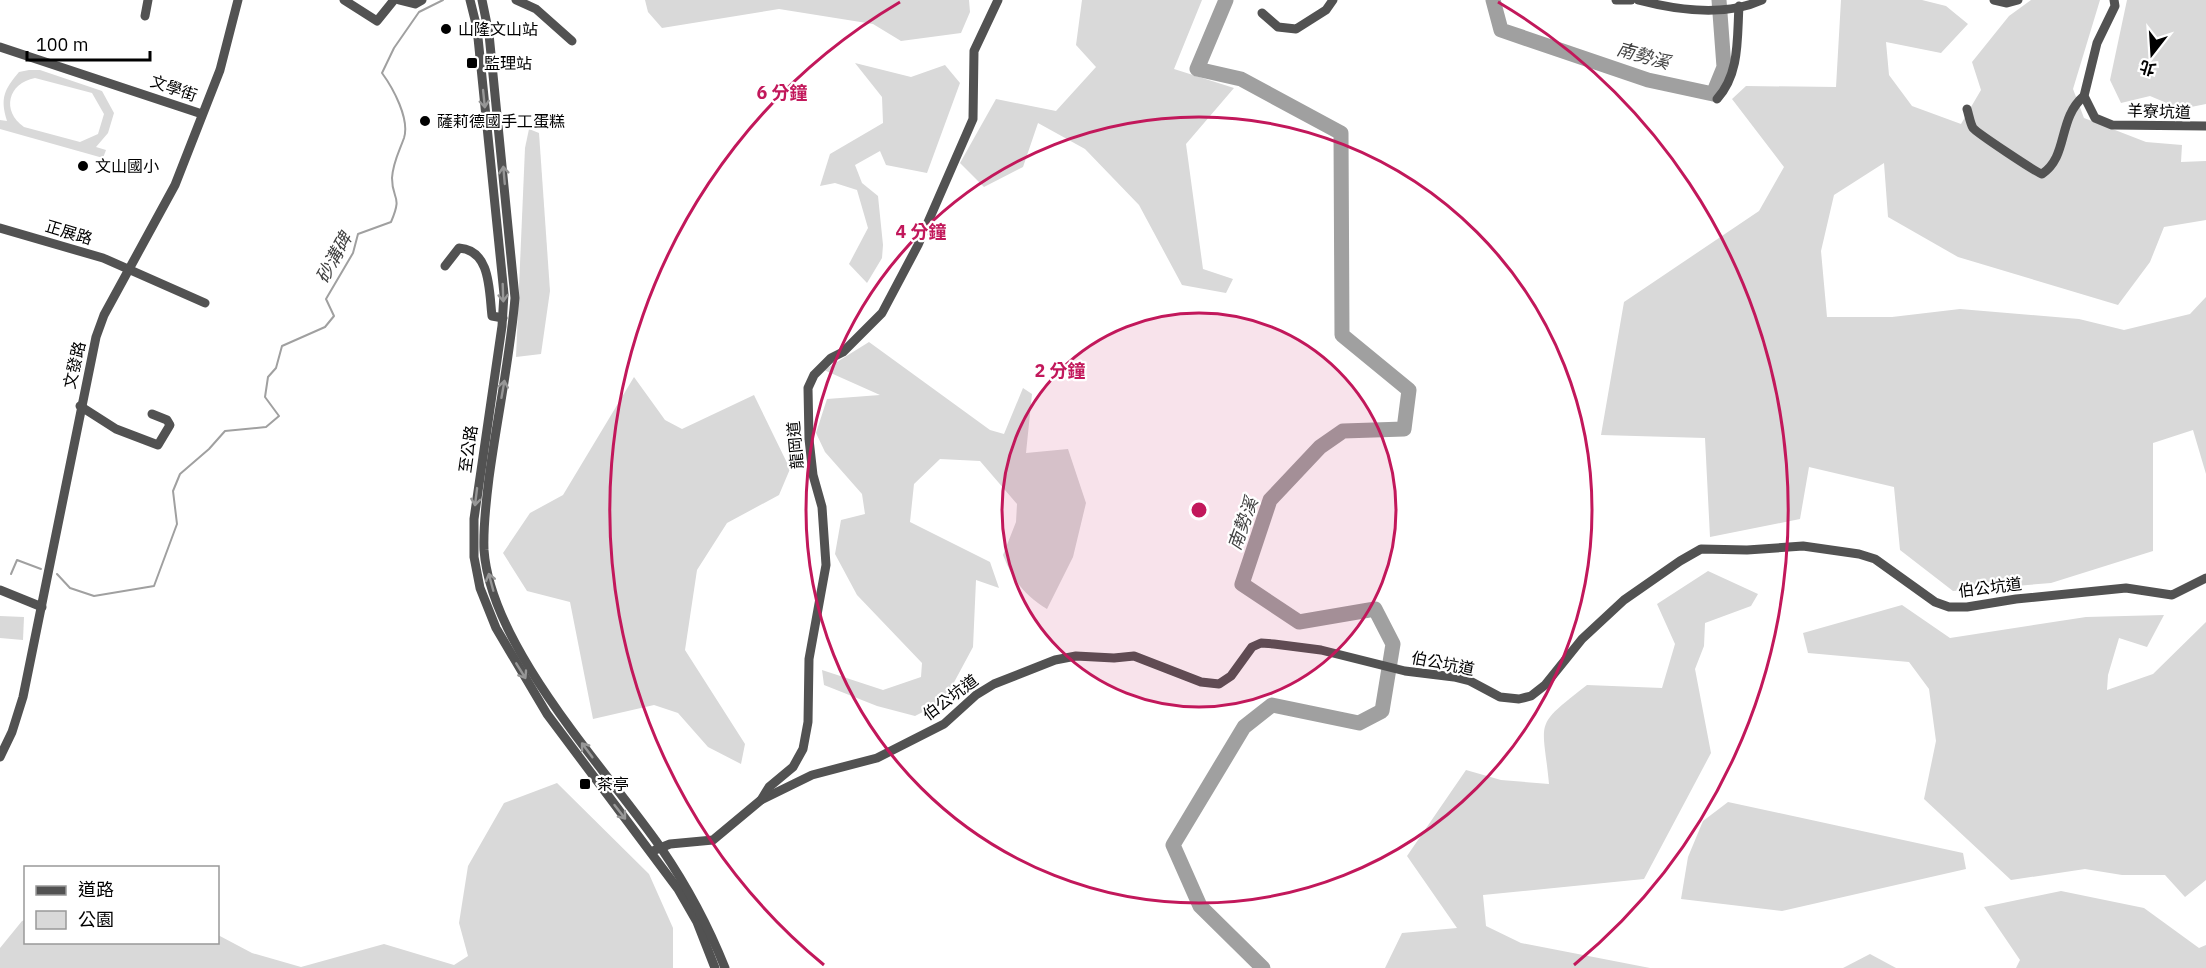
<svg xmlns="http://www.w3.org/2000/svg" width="2206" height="968" viewBox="0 0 2206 968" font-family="'IBM Plex Sans','Noto Sans TC',sans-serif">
<rect width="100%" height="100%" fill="#fff"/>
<g fill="#d9d9d9" fill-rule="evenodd">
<path d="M645,0H969L970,12L961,33L901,41L873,24L779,9L662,28L648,12Z"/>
<path d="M1082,0H1202L1174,69L1234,88L1186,144L1203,269L1233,279L1226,293L1182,285L1139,205L1085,149L1038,123L1023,167L984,187L960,163L996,99L1056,111L1096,67L1076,45Z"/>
<path d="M1841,0H1922L1946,6L1968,24L1941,53L1886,42L1889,75L1912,106L1961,124L1981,90L1972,62L2009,16L2031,0H2100L2073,89L2084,118L2146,142L2182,145L2181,162L2206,161V220L2164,227L2150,262L2118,305L1958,257L1888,217L1884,163L1834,195L1821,251L1827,317H1892L1960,309L2079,319L2124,330L2190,314L2206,297V474L2193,430L2153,443V551L2051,583L1953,591L1900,550L1894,487L1809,467L1800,519L1710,537L1705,438L1601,435L1624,302L1759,211L1784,167L1732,99L1746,86L1836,87Z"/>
<path d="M2127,0H2206V104L2181,109L2150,96L2121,103L2110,80Z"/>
<path d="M855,63L911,77L945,65L960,83L927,173L886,165L880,151L855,165L862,183L878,196L883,245L882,258L867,283L849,264L868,228L857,190L835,183L820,186L830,154L883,123L882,97Z"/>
<path d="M29,70H40L102,91L114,113L108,133L96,147L106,150L103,158L0,129V120L7,121C0,98 4,90 19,72ZM35,78L92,93L104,114L98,134L80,142L24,127C1,111 8,83 35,78Z"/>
<path d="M529,129L539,133L550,291L541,354L516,357L525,148Z"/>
<path d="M869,342L990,430L1004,434L1023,388L1032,394L1026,453L1068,449L1086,503L1073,557L1047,609C1025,596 1012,579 1003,555L1016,522L1017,504L980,461L940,459L914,484L910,522L990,562L999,588L976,580L973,647L944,701L915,716L877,706L824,685L822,670L883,690L921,677L922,663L857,595L835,554L841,520L865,514L862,494L825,452L816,433L827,399L880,395L824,370Z"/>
<path d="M634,377L665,420L682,429L754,395L790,469L779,495L727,523L697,570L685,650L745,744L741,764L708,747L678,713L654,705L593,719L570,602L527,591L503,553L530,513L563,495Z"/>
<path d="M1708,571L1758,594L1751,606L1705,623L1704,646L1695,669L1711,753L1644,879L1483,895L1486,926L1521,943L1650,968H1385L1402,933L1457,928L1407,856L1466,770L1501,780L1549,784C1543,719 1532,728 1587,685L1662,688L1675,644L1657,604Z"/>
<path d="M1902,605L1950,638L2086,617L2164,615L2147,647L2119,638L2108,675L2107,690L2153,674L2206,622V880L2185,897L2165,875H2122L2085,869L2011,880L1924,799L1936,741L1929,689L1909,662L1808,653L1803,633Z"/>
<path d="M0,616L24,617L23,640L0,638Z"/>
<path d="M557,783L649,874L673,928V968H0V948L22,921L25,920L26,942H218V935L252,953L301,967L384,944L454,965L468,956L459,923L468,866L504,803Z"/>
<path d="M1728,802L1963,853L1966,869L1782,911L1681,899L1688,857L1703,821Z"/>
<path d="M2061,891L2144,908L2199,948L2206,945V968H2016L2020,960L1984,907Z"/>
<path d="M1870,954L1896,968H1843Z"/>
</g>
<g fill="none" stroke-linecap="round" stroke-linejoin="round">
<g stroke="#a0a0a0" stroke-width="2">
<path d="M11,574L17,560L41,569"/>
<path d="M57,574L70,588L94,596L154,586L177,524L173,491L180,474L209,449L225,431L266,427L279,416L265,397L268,377L276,368L282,346L325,327L334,316L326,299L353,253L358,234L391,222C403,194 392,201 392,178C393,162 399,152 404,138C410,119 393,88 382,73L394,48L419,12L443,0"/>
</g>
<g stroke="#a0a0a0" stroke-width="15">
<path d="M1226,0L1197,69L1241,79L1341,133L1342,335L1409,390L1404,429L1343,431L1320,447L1270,500L1242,584L1299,622L1375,609L1393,644L1382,711L1359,723L1272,705L1244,727L1173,845L1200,906L1263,968"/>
<path d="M1493,0L1501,30L1648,80L1713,94L1724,67L1719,0"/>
</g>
<g stroke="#525252" stroke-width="9">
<path d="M344,0L377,21L394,0"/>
<path d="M399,0L415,4L422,0"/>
<path d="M470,0L477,28L504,294L502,326L474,519V557L480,588L496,628L547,714L678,889L697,922L715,968"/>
<path d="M482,0L489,34L515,298C510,358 497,418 489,478C486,502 483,526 484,550C491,648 606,769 661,848C687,886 708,925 725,968"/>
<path d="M516,0L536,9L572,41"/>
<path d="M1616,0H1631"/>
<path d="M1638,0C1676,10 1725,17 1762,0"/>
<path d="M1994,0L2007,3L2018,0"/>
<path d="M2114,0L2115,6L2097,43L2084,96L2095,118L2112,125L2206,126"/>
<path d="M1262,13L1278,27L1296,29L1326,10L1333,0"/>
<path d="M145,16L148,0"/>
<path d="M0,47L202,114"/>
<path d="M1717,99C1740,74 1737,38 1739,6"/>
<path d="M1967,109C1969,115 1970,123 1973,128C1977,133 2037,173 2042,174C2069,156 2057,119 2084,96"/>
<path d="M0,228L103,258L205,303"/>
<path d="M445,266L459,248C491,250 489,291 492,316L503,318"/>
<path d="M80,406L116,429L158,445L170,425L167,420L152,414"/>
<path d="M0,590L42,607"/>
<path d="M0,757L12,732L23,697L96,337L104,315L175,185L220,70L238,0"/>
<path d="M761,800L812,775L877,758L944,724L976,695L994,684L1055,660L1076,656L1114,658L1134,656L1201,682L1219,684L1231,676L1252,647L1261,643L1274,644L1321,650L1405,671L1454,677L1470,681L1500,697L1519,699L1531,696L1545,685L1582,639L1624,600L1680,561L1701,549L1747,550L1803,546L1859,554L1875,559L1935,602L1949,607H1967L2016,599L2126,588L2172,595L2206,578"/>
<path d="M655,850L670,844L713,840L761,800L769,787L793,767L803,749L808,722L809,659L826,565L822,507L813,475L809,439L808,388L814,375L831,358L843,352L882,313L918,245L973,119L974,51L998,0"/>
</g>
</g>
<defs><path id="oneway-shaft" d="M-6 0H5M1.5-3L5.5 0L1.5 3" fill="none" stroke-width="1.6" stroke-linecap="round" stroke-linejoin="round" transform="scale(1.5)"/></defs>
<g stroke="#979797">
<use href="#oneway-shaft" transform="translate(484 99) rotate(84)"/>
<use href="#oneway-shaft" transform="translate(504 175) rotate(-95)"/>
<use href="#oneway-shaft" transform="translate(503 293) rotate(88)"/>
<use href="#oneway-shaft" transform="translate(503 389) rotate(-80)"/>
<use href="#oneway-shaft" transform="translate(476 497) rotate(97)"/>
<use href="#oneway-shaft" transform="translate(491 582) rotate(-105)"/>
<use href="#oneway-shaft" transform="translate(521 671) rotate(58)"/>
<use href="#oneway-shaft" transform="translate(587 750) rotate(-127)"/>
<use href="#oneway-shaft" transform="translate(620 812) rotate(52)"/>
</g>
<circle cx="1199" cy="510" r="197" fill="#c2185b" fill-opacity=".12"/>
<g fill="none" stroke="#c2185b" stroke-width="3">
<circle cx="1199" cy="510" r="197"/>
<circle cx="1199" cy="510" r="393"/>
<path d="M824 965A590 590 0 0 1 900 2M1498 2A590 590 0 0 1 1574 965"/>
</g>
<g fill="#000" stroke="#fff" stroke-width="2">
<circle cx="446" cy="29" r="6"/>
<rect x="466" y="57" width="12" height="12" rx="3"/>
<circle cx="425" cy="121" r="6"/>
<circle cx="83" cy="166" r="6"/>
<rect x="579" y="778" width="12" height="12" rx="3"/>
</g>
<g text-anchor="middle" stroke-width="4.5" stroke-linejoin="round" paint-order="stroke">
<g font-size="16" fill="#000" stroke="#fff" text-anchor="start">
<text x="458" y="35">山隆文山站</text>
<text x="484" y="69">監理站</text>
<text x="437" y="127">薩莉德國手工蛋糕</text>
<text x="95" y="172">文山國小</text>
<text x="597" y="790">茶亭</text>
</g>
<g font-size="16" fill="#000" stroke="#fff">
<text transform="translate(174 88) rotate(19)" y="6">文學街</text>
<text transform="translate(2159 111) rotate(2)" y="6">羊寮坑道</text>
<text transform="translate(69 232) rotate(17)" y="6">正展路</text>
<text transform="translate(74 365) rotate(-77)" y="6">文發路</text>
<text transform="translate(795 445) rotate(-95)" y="6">龍岡道</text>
<text transform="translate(468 449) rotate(-82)" y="6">至公路</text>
<text transform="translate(1990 587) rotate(-7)" y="6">伯公坑道</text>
<text transform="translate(1443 663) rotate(11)" y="6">伯公坑道</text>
<text transform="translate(950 697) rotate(-37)" y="6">伯公坑道</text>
</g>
<g font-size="18" font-style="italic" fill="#414141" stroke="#fff">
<text transform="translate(1643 56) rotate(16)" y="6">南勢溪</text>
<text transform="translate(334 258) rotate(-61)" y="6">砂溝碑</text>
<text transform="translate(1243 524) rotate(-70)" y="6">南勢溪</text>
</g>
</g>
<circle cx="1199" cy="510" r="9" fill="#c2185b" stroke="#fff" stroke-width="3"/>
<g font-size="18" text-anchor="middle" font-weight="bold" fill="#c2185b" stroke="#fff" stroke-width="4.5" stroke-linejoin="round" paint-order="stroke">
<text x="782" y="99">6 分鐘</text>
<text x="921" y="238">4 分鐘</text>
<text x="1060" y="377">2 分鐘</text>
</g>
<rect x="24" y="866" width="195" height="78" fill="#ffffff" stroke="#999999" stroke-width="1.5"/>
<rect x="36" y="886" width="30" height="9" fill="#525252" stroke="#999999" stroke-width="1.5"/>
<text x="78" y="896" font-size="18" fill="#000000">道路</text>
<rect x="36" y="911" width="30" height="18" fill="#d9d9d9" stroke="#999999" stroke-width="1.5"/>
<text x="78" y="926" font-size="18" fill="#000000">公園</text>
<g transform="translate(2152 54) rotate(197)" stroke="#ffffff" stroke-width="4.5" paint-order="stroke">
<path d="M0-4.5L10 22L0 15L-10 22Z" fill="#000000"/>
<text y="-9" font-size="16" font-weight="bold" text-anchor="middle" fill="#000000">北</text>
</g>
<path d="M27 51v9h123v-9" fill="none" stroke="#000000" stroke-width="3"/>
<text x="36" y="51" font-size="18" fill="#000000" stroke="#ffffff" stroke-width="4.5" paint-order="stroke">100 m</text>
</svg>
